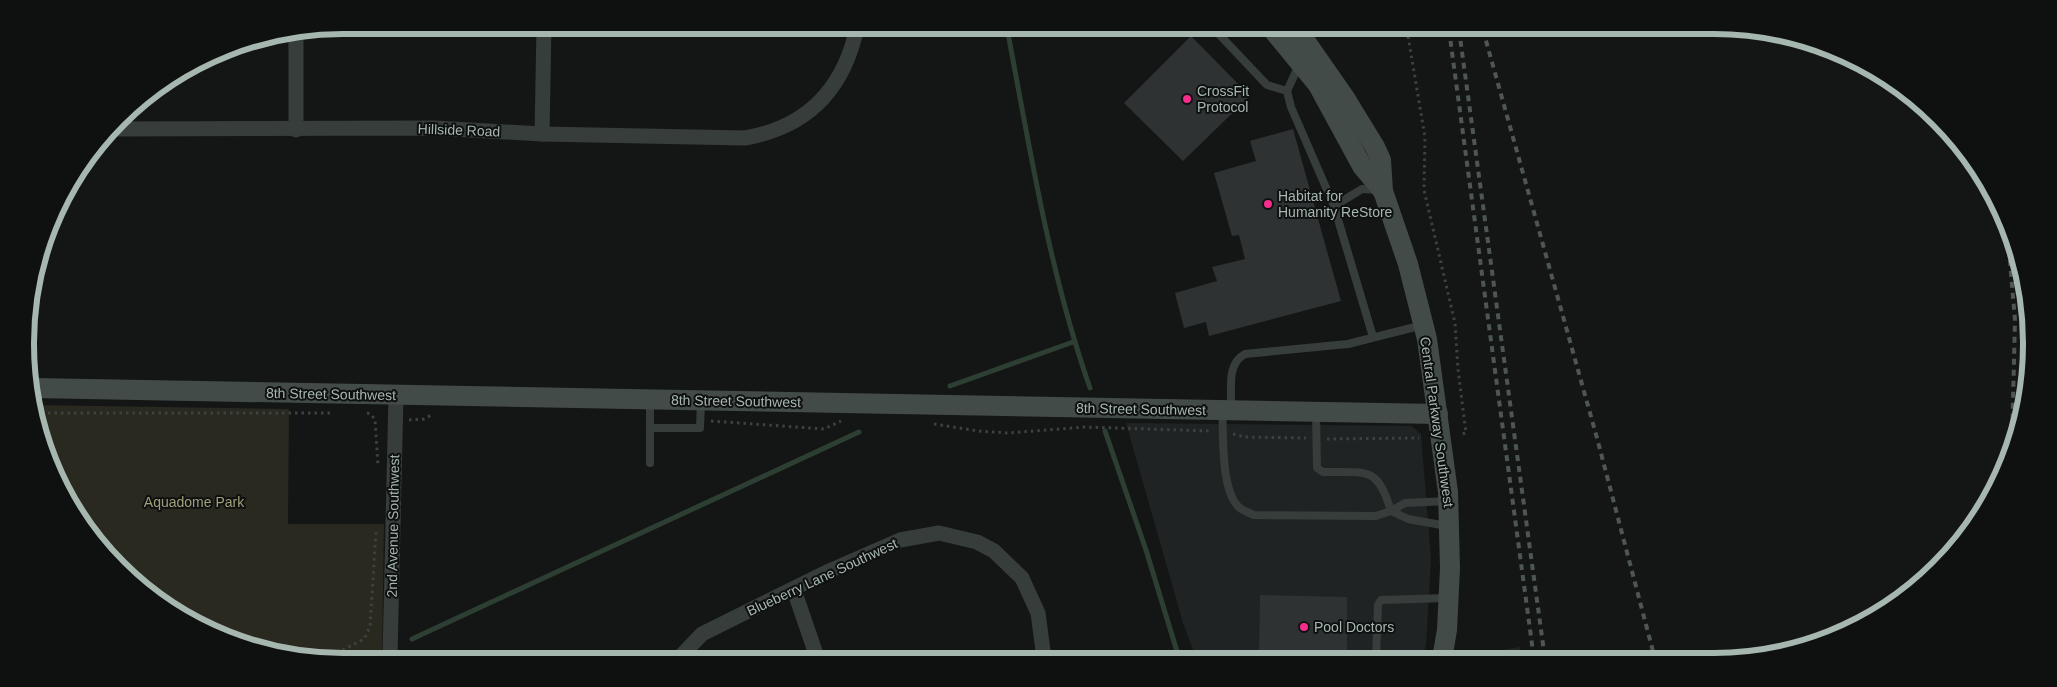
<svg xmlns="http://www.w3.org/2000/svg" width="2057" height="687" viewBox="0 0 2057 687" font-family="Arial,sans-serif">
<rect width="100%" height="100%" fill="#141616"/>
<g fill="#202323">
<path d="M1126,423L1411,426L1421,434L1431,559L1426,645L1423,658H1196L1183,623Z"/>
<path d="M1520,647L1521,659H1460L1461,657Z"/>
</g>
<path fill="#292920" d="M34,405L289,409L288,524H384L382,656H281L167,608L79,521L36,426Z"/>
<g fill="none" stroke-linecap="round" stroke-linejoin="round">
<g stroke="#2d3f33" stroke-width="5">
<path d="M1007,28C1030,149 1049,271 1090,388"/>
<path d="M950,386L1073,342"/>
<path d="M1105,431L1146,550L1179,658"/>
<path d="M412,639L859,432"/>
</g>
</g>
<g fill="#2f3232">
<path d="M1191,36L1250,96L1183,161L1124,103Z"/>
<path d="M1293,129L1341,301L1209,336L1206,322L1184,328L1175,293L1217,281L1212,267L1245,259L1239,235L1232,236L1214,173L1256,161L1250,141Z"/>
<path d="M1260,595L1347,597V658H1259Z"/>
</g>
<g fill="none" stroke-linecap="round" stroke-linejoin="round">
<g stroke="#3b423f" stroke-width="3" stroke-dasharray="2.5 4" stroke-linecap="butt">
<path d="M1407,30L1425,137L1424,190L1455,323L1458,369L1466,433L1462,434"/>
<path d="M35,413H331"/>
<path d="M367,413L371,414L375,420L378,465"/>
<path d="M409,420L424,419L433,414"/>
<path d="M711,421L824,429L841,421"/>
<path d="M934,424L978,431L1009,433L1085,427L1212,431"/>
<path d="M1233,434L1244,437L1306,438"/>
<path d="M1327,439L1419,438"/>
<path d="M331,656L364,639L370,627L376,531"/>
</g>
<g stroke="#373d3b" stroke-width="8">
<path d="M1214,29L1267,85L1287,91"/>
<path d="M1299,65L1287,91L1291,107L1334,206L1373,337"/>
<path d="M1334,206L1362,189L1379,190"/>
<path d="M650,400V463"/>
<path d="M1231,409C1232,390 1226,364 1245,354L1348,344L1423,325"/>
<path d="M1222,410C1224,434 1220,492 1240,508C1244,511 1249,513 1254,515L1376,516L1391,511C1377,465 1367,473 1323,472L1317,468L1316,412"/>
<path d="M650,428H700L701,402"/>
<path d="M1447,501L1405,503L1391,511L1408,519L1447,526"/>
<path d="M1376,658L1378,605L1381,600L1447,598"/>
</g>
<g stroke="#373d3b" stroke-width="15">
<path d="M296,34V130"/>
<path d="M114,129L434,128L542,134L745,138C808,127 844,89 857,27"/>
<path d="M542,134L544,26"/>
<path d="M794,590L817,657"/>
<path d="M390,656L396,395"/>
<path d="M680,657L702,634L829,571L900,540L939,533L977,542L994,551L1022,578L1038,613L1044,658"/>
</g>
<g stroke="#434b48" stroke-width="20">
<path d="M1272,29L1318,85L1362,166L1383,191"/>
<path d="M1297,29L1345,98L1375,147L1381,160L1383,191L1408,264L1427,339L1448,492L1450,568L1447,630L1442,659"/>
<path d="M33,388L1438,414"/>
</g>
<g stroke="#4e5653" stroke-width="4" stroke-dasharray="6 5" stroke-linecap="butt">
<path d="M1449,30L1534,659"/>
<path d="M1459,30L1545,659"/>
<path d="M1483,30L1597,438L1655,659"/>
<path d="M2008,238L2015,320L2012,442"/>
</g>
</g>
<g fill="#f62d8d" stroke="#0f1111" stroke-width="2">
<circle cx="1187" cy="99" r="5"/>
<circle cx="1268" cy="204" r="5"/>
<circle cx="1304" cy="627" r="5"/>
</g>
<g text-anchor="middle" stroke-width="4" stroke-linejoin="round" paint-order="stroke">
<g font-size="14" fill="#a6b7af" stroke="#0f1111" text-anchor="start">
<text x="1197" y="96">CrossFit<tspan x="1197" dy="16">Protocol</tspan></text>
<text x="1278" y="201">Habitat for<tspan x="1278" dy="16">Humanity ReStore</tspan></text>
<text x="1314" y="632">Pool Doctors</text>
</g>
<g font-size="14" fill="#a6b7af" stroke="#0f1111">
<text transform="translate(459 130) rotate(2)" y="5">Hillside Road</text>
<text transform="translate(331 394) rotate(1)" y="5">8th Street Southwest</text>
<text transform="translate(736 401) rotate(1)" y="5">8th Street Southwest</text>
<text transform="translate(1141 409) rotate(1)" y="5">8th Street Southwest</text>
<text transform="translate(1437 422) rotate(82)" y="5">Central Parkway Southwest</text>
<text transform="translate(393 526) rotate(-89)" y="5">2nd Avenue Southwest</text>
<text transform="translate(822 577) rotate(-25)" y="5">Blueberry Lane Southwest</text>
</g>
<g font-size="14" fill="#a29f7c" stroke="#0f1111">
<text x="194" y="507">Aquadome Park</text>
</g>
</g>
<path d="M0 0H2057V687H0ZM343 34H1714A309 309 0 0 1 2023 343V344A309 309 0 0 1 1714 653H343A309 309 0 0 1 34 344V343A309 309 0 0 1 343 34Z" fill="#0f1111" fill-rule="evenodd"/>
<path fill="none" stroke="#a6b7af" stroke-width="6" d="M343 34H1714A309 309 0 0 1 2023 343V344A309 309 0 0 1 1714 653H343A309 309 0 0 1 34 344V343A309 309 0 0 1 343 34Z"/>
</svg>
